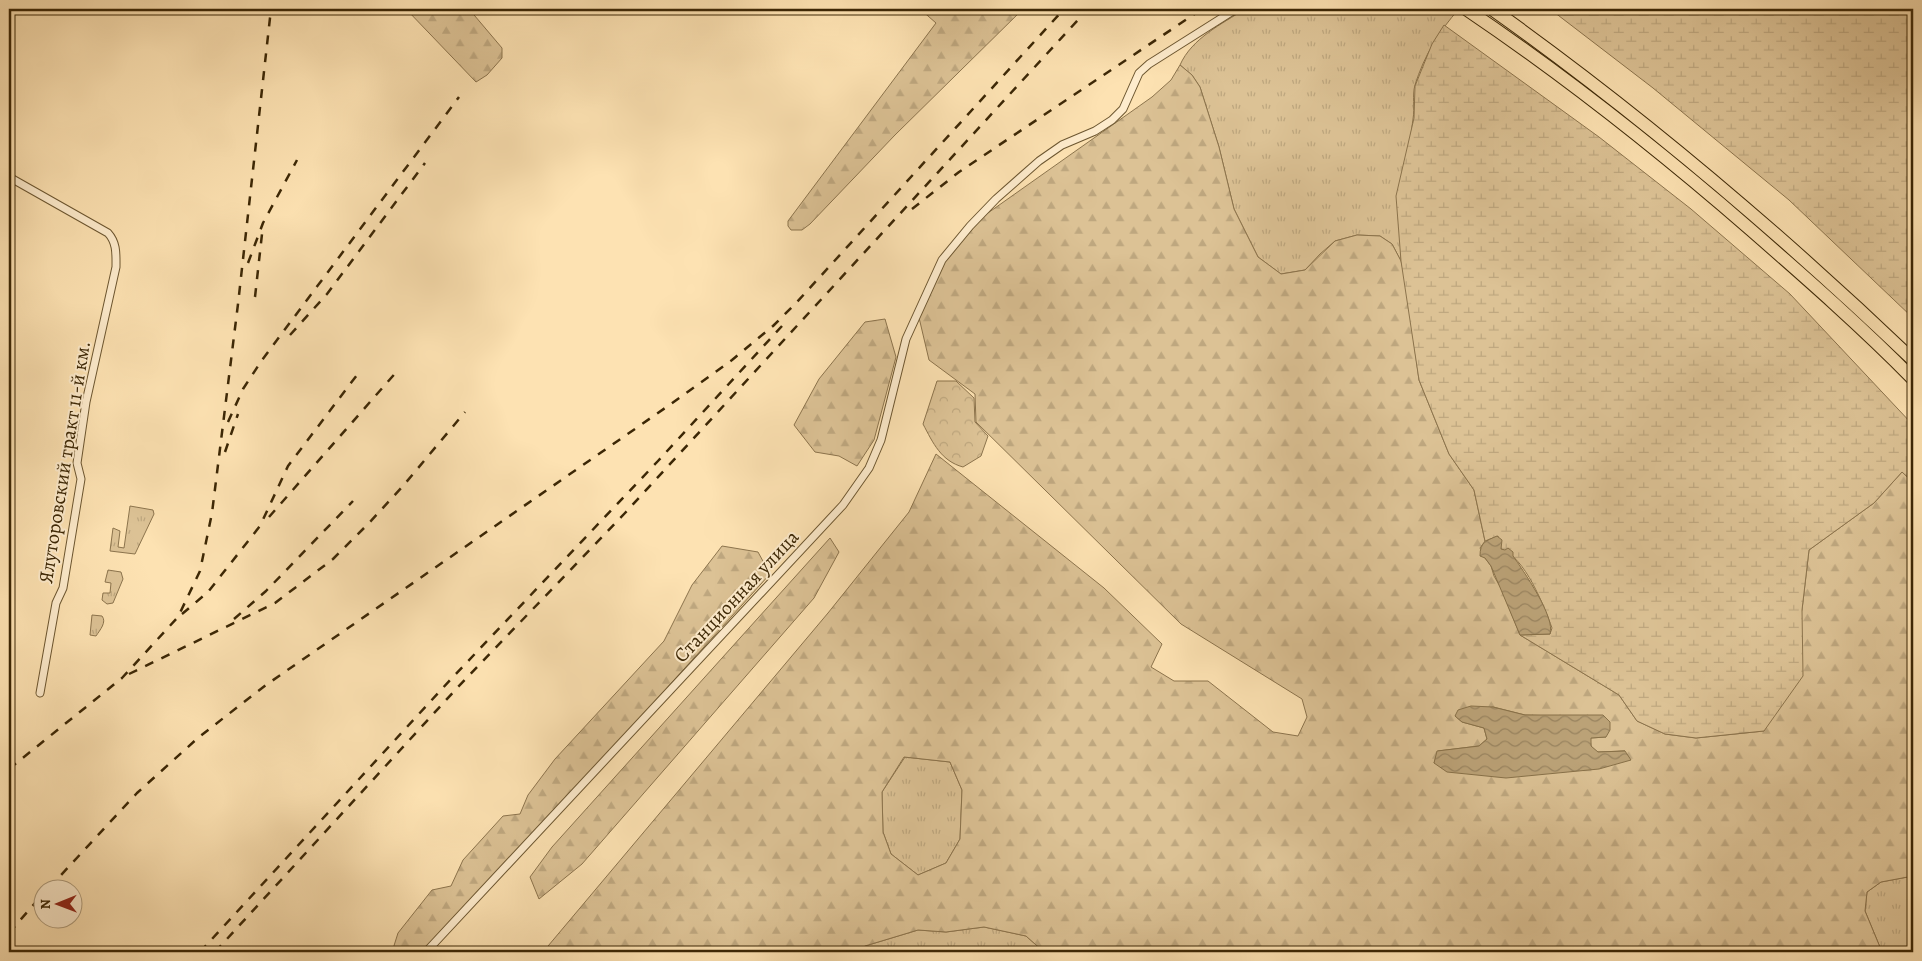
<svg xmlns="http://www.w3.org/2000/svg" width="1922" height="961" viewBox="0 0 1922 961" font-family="Alegreya,serif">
<defs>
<pattern id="grass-tufts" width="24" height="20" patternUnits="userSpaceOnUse" patternTransform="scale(1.25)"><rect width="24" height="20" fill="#dcc295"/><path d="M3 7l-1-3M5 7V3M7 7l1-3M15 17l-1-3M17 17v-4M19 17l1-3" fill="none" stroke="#bea77f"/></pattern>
<pattern id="forest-firs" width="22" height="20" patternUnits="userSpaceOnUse" patternTransform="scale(1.25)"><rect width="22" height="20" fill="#dcc295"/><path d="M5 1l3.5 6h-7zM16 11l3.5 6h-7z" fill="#bea77f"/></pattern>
<pattern id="wetland-marsh" width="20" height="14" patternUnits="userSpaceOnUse" patternTransform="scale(1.25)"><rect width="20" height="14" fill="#dcc295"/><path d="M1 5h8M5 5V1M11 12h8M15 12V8" fill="none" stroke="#bea77f"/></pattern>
<pattern id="park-crowns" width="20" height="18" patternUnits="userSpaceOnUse" patternTransform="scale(1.25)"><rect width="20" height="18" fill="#dcc295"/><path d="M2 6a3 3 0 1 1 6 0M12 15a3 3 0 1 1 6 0" fill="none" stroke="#bea77f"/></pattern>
<pattern id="water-waves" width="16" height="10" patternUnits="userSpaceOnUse" patternTransform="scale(1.25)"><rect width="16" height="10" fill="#bba277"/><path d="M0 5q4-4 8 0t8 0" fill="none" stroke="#998460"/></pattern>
</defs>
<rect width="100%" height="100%" fill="#fde2b2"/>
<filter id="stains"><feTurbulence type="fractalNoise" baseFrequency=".004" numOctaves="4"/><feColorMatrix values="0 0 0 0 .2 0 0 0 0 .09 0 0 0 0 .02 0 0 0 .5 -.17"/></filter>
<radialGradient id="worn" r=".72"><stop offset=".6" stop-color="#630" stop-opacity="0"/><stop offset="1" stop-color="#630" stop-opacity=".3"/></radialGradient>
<g fill="url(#grass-tufts)" stroke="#8c744d">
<path d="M1245,9H1459C1439,31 1424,56 1415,85C1412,95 1415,108 1413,119C1407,166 1399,213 1401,261L1392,244L1380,236L1357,235L1335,241L1320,254L1305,270L1281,274L1258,257L1234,209L1219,147L1200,87L1192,75L1180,65C1192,38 1222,24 1245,9Z"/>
<path d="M130,506L153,510L154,514L135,554L110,551L113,528L120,531L118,547L124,548Z"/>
<path d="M108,570L121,572L123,579L113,603L107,604L102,600L103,593H110L111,583L105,582Z"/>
<path d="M92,615L102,616C107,622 100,630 96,636L90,635Z"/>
<path d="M905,757L950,762L962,790L960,839L946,863L918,875L891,854L883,832L882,792Z"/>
<path d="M1913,876V952H1882L1865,911L1867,892L1881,882Z"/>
<path d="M984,927L1026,936L1044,952H857L865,946L918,930L946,932Z"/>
</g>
<g fill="url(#forest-firs)" stroke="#8c744d" fill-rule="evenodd">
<path d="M406,9H469L502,48V58L487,75L476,82Z"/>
<path d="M920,9H1023L895,135L810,224L802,230H791L788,226V221L936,23Z"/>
<path d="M1180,65L1192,75L1200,87L1219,147L1234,209L1258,257L1281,274L1305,270L1335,241L1357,235L1380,236L1392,244L1401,261L1405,277L1419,380L1449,454L1474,490L1485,541L1480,548L1485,558L1491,566L1494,576L1502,590L1520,635L1619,695L1637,721L1665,734L1696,738L1764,731L1802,610L1809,550L1874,503L1902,472L1913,482V876L1881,882L1867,892L1865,911L1882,952H1044L1026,936L984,927L946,932L918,930L865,946L857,952H543L828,613L909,512L936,454L1104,588L1162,644L1151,667L1174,681H1208L1273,732L1298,736L1307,717L1302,699L1181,624L976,422L975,394L929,360L917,309L939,266L978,220L1152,97L1171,80ZM1493,707L1525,715L1555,716L1606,737L1590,738L1591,746L1597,752L1625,751L1434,763L1438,751L1479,746L1487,739L1484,728L1462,722L1455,716ZM904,757L950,762L962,790L960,839L946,863L918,875L891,854L883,832L882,792Z"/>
<path d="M885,319L896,357L874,440L857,466L839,456L815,452L794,425L819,379L865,322Z"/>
<path d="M830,538L839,552L814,598L582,864L539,899L530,877L552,847Z"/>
<path d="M722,546L758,552L770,574L428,952H392L398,933L432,890L451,886L463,860L503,816L520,814L528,795L555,759L664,641L692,585Z"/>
</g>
<g fill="url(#wetland-marsh)" stroke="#8c744d">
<path d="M1550,9H1913V318L1789,200L1653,88Z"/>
<path d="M1444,25L1599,137L1691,209L1790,294L1913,425V482L1902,472L1874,503L1809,550L1802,610L1803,676L1764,731L1696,738L1665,734L1637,721L1619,695L1520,635L1550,634L1552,628C1544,606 1525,557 1501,549L1498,536L1485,541L1474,490L1449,454L1419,380L1401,261L1396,196L1414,118L1415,86L1432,44Z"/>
</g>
<path fill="url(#park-crowns)" stroke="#8c744d" d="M937,381H956L974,398L975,422L988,436L981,456L963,467C941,461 933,443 923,424Z"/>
<g fill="url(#water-waves)" stroke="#887149">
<path d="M1497,536L1502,540L1501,549L1505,550L1508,548L1513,552V556C1523,570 1556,618 1550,634L1520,635L1491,566L1485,558L1480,556C1480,542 1486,541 1497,536Z"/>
<path d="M1471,706L1493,707L1525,715H1603L1610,722V730L1606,737L1591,738V746L1598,752L1625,751L1631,760L1599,769L1506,778L1447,772L1434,763L1437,751L1479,746L1487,739L1484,728L1462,722L1455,716L1458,710Z"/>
</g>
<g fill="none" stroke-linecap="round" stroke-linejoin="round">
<defs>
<g id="minor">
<path d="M9,177L108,233C117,243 116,254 116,267L86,402L77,463L81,479L63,588L56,603L40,693"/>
<path d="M426,952L843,505L869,468L881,440L906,339L942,260L970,226L996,199L1039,161L1062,145L1095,131L1112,120L1123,109L1139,73L1149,64L1236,9"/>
</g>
<g id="trunk">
<path d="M1466,9C1565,76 1660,151 1751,230C1806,278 1862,327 1913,379"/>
<path d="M1492,9C1641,115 1781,234 1913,360"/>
</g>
</defs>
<use href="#minor" stroke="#6c5630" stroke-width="9"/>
<use href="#trunk" stroke="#3c2705" stroke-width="14"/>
<use href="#minor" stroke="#feeccd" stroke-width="7"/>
<use href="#trunk" stroke="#fde2b2" stroke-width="12"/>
<g stroke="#3c2705" stroke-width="2.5" stroke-dasharray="9 9" stroke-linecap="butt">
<path d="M912,209L959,172L1202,9"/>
<path d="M248,263L263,223L297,160"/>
<path d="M255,297L262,234"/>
<path d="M290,335L327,294L425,163"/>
<path d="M228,422L243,389L262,360L459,97"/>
<path d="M9,438L12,417"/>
<path d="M225,452L238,414"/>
<path d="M269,517L399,369"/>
<path d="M182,614L208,592L260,526L288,466L360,371"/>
<path d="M234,619L266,591L353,501"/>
<path d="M129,674L275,603L333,559L369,523L403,486L465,412"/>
<path d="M9,769L122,678L178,617L200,571L212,513L238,304L271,9"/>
<path d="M49,888L137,793L199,737L266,685L668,406L732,360L773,326L797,302L1064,9"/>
<path d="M9,933L42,895"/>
<path d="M200,952L452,678L658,461L782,326"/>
<path d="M215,952L458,687L625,513L1088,9"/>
</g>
</g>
<g text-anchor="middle" stroke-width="4" stroke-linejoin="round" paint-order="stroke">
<g font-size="20" fill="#3c2705" stroke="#feeccd">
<text transform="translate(64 462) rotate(-81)" y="7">Ялуторовский тракт 11-й км.</text>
<text transform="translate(736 596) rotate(-47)" y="7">Станционная улица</text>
</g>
</g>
<rect width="1922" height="961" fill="none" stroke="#fde2b2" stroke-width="30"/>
<rect x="10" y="10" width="1902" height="941" fill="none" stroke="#3c2705" stroke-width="2.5"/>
<rect x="15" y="15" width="1892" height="931" fill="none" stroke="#3c2705"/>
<g transform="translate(58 904) rotate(269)"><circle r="24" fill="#feeccd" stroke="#b09d7d"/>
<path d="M0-4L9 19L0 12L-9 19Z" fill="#8f2418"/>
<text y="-8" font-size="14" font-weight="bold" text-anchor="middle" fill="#3c2705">N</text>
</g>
<rect width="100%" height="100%" filter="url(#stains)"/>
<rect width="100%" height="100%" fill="url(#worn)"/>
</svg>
